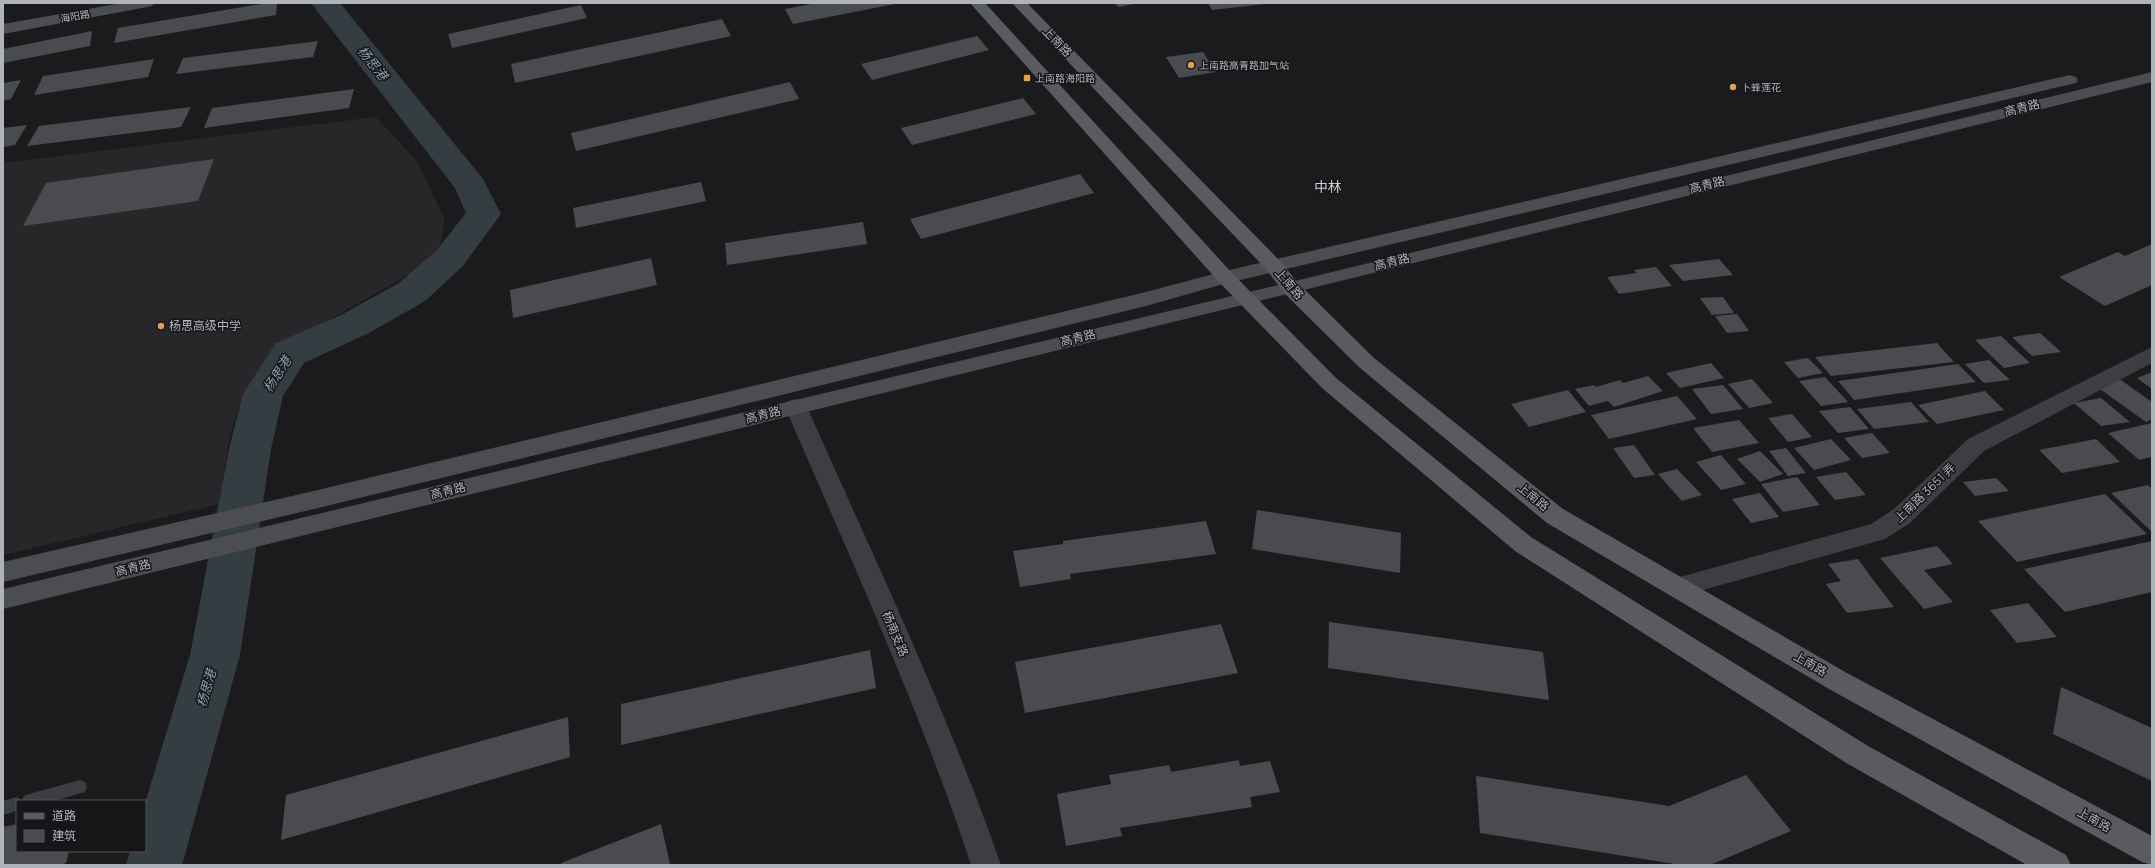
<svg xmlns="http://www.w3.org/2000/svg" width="2155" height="868" viewBox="0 0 2155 868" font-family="Manrope,'Noto Sans SC',sans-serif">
<rect width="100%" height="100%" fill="#1b1b1d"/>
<path fill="#27272a" d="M376,117L416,160L445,220L438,258L276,350L243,395L230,435L219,504L3,555V163Z"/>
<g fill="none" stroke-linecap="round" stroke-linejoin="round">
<path fill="#343d42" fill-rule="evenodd" d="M311,3H340L483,179L501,214L462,267L425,301L369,333L304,363L283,396L271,449L240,655L182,865H126L130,851H145V803L190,655L229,449L243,394L276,343L341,315L399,283L436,251L466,213L455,188Z"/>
</g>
<g fill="#4a4b4f">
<path d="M267,3H277L276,15L114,43L118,28Z"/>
<path d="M816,3H895V4L793,24L785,9Z"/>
<path d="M1114,3H1133V4L1119,7Z"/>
<path d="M1208,3H1265V4L1212,10Z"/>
<path d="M581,5L587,18L452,48L448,34Z"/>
<path d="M722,19L731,36L515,83L511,64Z"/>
<path d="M92,31L90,46L3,63V49Z"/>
<path d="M977,36L989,50L872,80L861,64Z"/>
<path d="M318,41L313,57L176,74L183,58Z"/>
<path d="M1203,52L1216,72L1179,78L1166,57Z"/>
<path d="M154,59L148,77L34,95L43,76Z"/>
<path d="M21,80L11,99L3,101V83Z"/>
<path d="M790,82L799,99L576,151L571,133Z"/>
<path d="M354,89L349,108L204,128L212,108Z"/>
<path d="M1023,98L1036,114L912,145L901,128Z"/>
<path d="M191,107L181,127L27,146L39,126Z"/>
<path d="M27,125L15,145L3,147V128Z"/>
<path d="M214,159L198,201L23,226L46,183Z"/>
<path d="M1080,174L1094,193L921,239L910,219Z"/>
<path d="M701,182L706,201L576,228L573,208Z"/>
<path d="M863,222L867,244L727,265L725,243Z"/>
<path d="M2152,244V285L2105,306L2059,277L2118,252L2125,256Z"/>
<path d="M651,258L657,285L513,318L510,290Z"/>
<path d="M1719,259L1733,275L1683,281L1669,265Z"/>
<path d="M1656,267L1672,286L1619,294L1607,277L1637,273L1634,270Z"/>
<path d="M1723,297L1734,313L1712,315L1700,298Z"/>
<path d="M1737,314L1749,331L1727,333L1715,316Z"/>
<path d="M2040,333L2061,352L2032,356L2012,337Z"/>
<path d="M2001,336L2030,363L2004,368L1975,340Z"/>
<path d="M1937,343L1954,362L1831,376L1815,357Z"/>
<path d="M1808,358L1823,373L1798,378L1784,362Z"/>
<path d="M1989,360L2010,380L1984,383L1965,364Z"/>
<path d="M1711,363L1724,378L1680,388L1666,373Z"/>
<path d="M1958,364L1976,382L1854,400L1838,381Z"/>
<path d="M2152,372V389L2137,378Z"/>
<path d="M1648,376L1663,391L1614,407L1608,401L1589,406L1575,389L1594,385L1596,387L1620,380L1623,383Z"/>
<path d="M1825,377L1848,402L1821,406L1799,381Z"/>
<path d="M2118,378L2152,402V419L2146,422L2097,387Z"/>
<path d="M1752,379L1773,403L1749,408L1728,384Z"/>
<path d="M1723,385L1743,409L1711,414L1692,389Z"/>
<path d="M1568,390L1586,412L1529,427L1511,404Z"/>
<path d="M1985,391L2004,410L1937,424L1918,405Z"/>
<path d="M1677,396L1697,419L1609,439L1591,415Z"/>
<path d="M2101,398L2130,422L2101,426L2074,403Z"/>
<path d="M1911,402L1929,422L1874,429L1857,409Z"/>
<path d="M1850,407L1869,429L1838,433L1819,411Z"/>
<path d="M1792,414L1812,437L1788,442L1768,418Z"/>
<path d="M1739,420L1759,443L1712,452L1693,428Z"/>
<path d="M2152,423V457L2139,460L2108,433Z"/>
<path d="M1872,433L1890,453L1862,458L1844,438Z"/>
<path d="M1831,439L1851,460L1814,470L1794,448Z"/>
<path d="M2096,439L2120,462L2062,473L2039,450Z"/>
<path d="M1634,445L1655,475L1634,478L1613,448Z"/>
<path d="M1786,448L1806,473L1788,476L1769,451Z"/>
<path d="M1760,451L1783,474L1760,482L1737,459Z"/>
<path d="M1721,455L1746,484L1721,490L1696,462Z"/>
<path d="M1677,469L1702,495L1682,501L1658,474Z"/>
<path d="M1846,472L1866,495L1835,500L1816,477Z"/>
<path d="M1797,477L1820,505L1783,512L1761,484Z"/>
<path d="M1996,478L2009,491L1975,496L1963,482Z"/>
<path d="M2148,485L2152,489V532L2111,493Z"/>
<path d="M1760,493L1779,517L1751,523L1732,499Z"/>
<path d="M2105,494L2147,534L2017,562L1978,521Z"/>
<path d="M1257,510L1401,533L1400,573L1252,549Z"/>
<path d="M1206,521L1216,554L1070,574L1071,579L1020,587L1013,551L1063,544V541Z"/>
<path d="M2152,541V592L2065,612L2024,569Z"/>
<path d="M1937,546L1953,564L1924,570L1953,602L1924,609L1880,558Z"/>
<path d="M1858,559L1871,577L1894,607L1847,613L1826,584L1841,581L1828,564Z"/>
<path d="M2028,603L2057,637L2017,643L1990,610Z"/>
<path d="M1329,622L1543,652L1549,700L1328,668Z"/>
<path d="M1221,624L1238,673L1025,713L1015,662Z"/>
<path d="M870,650L876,688L621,745V704Z"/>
<path d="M2061,687L2152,728V781L2053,734Z"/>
<path d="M568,717L570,757L281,840L286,795Z"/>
<path d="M1239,760L1240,766L1270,761L1280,792L1250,797L1252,807L1120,828L1122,836L1066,846L1057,794L1111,784L1109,775L1169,765L1171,772Z"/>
<path d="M1746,775L1791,831L1710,865H1681L1480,833L1476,776L1669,806Z"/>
<path d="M17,824V851H69L66,863L59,865H3V827Z"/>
<path d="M661,824L670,864L562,865L561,863Z"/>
</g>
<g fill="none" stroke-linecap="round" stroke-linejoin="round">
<path fill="#3c3e42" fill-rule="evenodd" d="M80,780L85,782L87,787L85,792L53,801H17V811L3,815V801L17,797L22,800L24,796L29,794Z"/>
<g fill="#3c3e42" fill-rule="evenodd">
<path d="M2152,347V363L1984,451L1910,523L1885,539L1678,597L1669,594L1666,587L1669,580L1871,524L1894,509L1968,439Z"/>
<path d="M796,399L804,401L807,407C874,558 946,708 1001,865H971C920,709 850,558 785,407L788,401Z"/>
</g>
<g fill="#4b4d51" fill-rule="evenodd">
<path d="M122,3H154L152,6L147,7L3,34V24Z"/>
<path d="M2152,72V82L3,609V589L1291,282Z"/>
<path d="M2070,75L2076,77L2078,80L2076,83L1227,283L1146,306L318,508L3,582V562L318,490L1146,292L1225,271Z"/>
</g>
<g fill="#595b60" fill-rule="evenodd">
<path d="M970,3H985L1232,273L1336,378L1531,537L1868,746L2066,855L2071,865H2027L1848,764L1515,551L1322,388L1218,281Z"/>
<path d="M1012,3H1027L1281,262L1298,283L1374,358L1563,509L1847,673L2152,836V865L2142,862L1829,689L1547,523L1360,368L1284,293L1267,270Z"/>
</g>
</g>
<g fill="#e1a14f" stroke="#161618" stroke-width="1.5">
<circle cx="1191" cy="65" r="4"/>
<rect x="1023" y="74" width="8" height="8" rx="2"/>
<circle cx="1733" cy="87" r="4"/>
<circle cx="161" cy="326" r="4"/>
</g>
<g text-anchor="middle" stroke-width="3" stroke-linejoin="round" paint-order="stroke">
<g font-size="10" fill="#afb4bb" stroke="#161618">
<text transform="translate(75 16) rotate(-10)" y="4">海阳路</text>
</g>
<g font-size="10" fill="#afb4bb" stroke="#161618" text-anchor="start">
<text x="1199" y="69">上南路高青路加气站</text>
<text x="1035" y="82">上南路海阳路</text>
<text x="1741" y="91">卜蜂莲花</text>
</g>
<g font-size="12" fill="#afb4bb" stroke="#161618">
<text transform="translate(1057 42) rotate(46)" y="4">上南路</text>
<text transform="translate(2022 108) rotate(-14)" y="4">高青路</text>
<text transform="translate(1707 185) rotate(-14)" y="4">高青路</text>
<text transform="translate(1392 262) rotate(-14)" y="4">高青路</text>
<text transform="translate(1289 284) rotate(49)" y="4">上南路</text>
<text transform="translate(1078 338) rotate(-14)" y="4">高青路</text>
<text transform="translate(763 415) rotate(-14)" y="4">高青路</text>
<text transform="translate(448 491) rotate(-14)" y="4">高青路</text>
<text transform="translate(1925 493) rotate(-44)" y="4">上南路 3651 弄</text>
<text transform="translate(1533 497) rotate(39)" y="4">上南路</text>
<text transform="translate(133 568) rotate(-14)" y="4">高青路</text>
<text transform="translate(895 634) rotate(67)" y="4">杨南支路</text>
<text transform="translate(1810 664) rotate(30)" y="4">上南路</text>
<text transform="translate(2094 820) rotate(29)" y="4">上南路</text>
</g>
<g font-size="12" fill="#afb4bb" stroke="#161618" text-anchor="start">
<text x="169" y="330">杨思高级中学</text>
</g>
<g font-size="13" font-style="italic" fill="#8aa3b2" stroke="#161618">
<text transform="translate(373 63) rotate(51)" y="5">杨思港</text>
<text transform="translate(277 374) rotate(-57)" y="5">杨思港</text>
<text transform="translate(206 688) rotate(-74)" y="5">杨思港</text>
</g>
<g font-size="14" fill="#d0d2d7" stroke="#161618">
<text x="1328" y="192">中林</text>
</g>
</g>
<rect width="2155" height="868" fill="none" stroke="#afb4bb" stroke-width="8"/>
<rect x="16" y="800" width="130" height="52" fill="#161618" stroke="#535559"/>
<rect x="24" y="813" width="20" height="6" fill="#595b60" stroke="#535559"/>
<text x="52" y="820" font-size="12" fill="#afb4bb">道路</text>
<rect x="24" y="830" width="20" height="12" fill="#4a4b4f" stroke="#535559"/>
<text x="52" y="840" font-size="12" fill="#afb4bb">建筑</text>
</svg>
